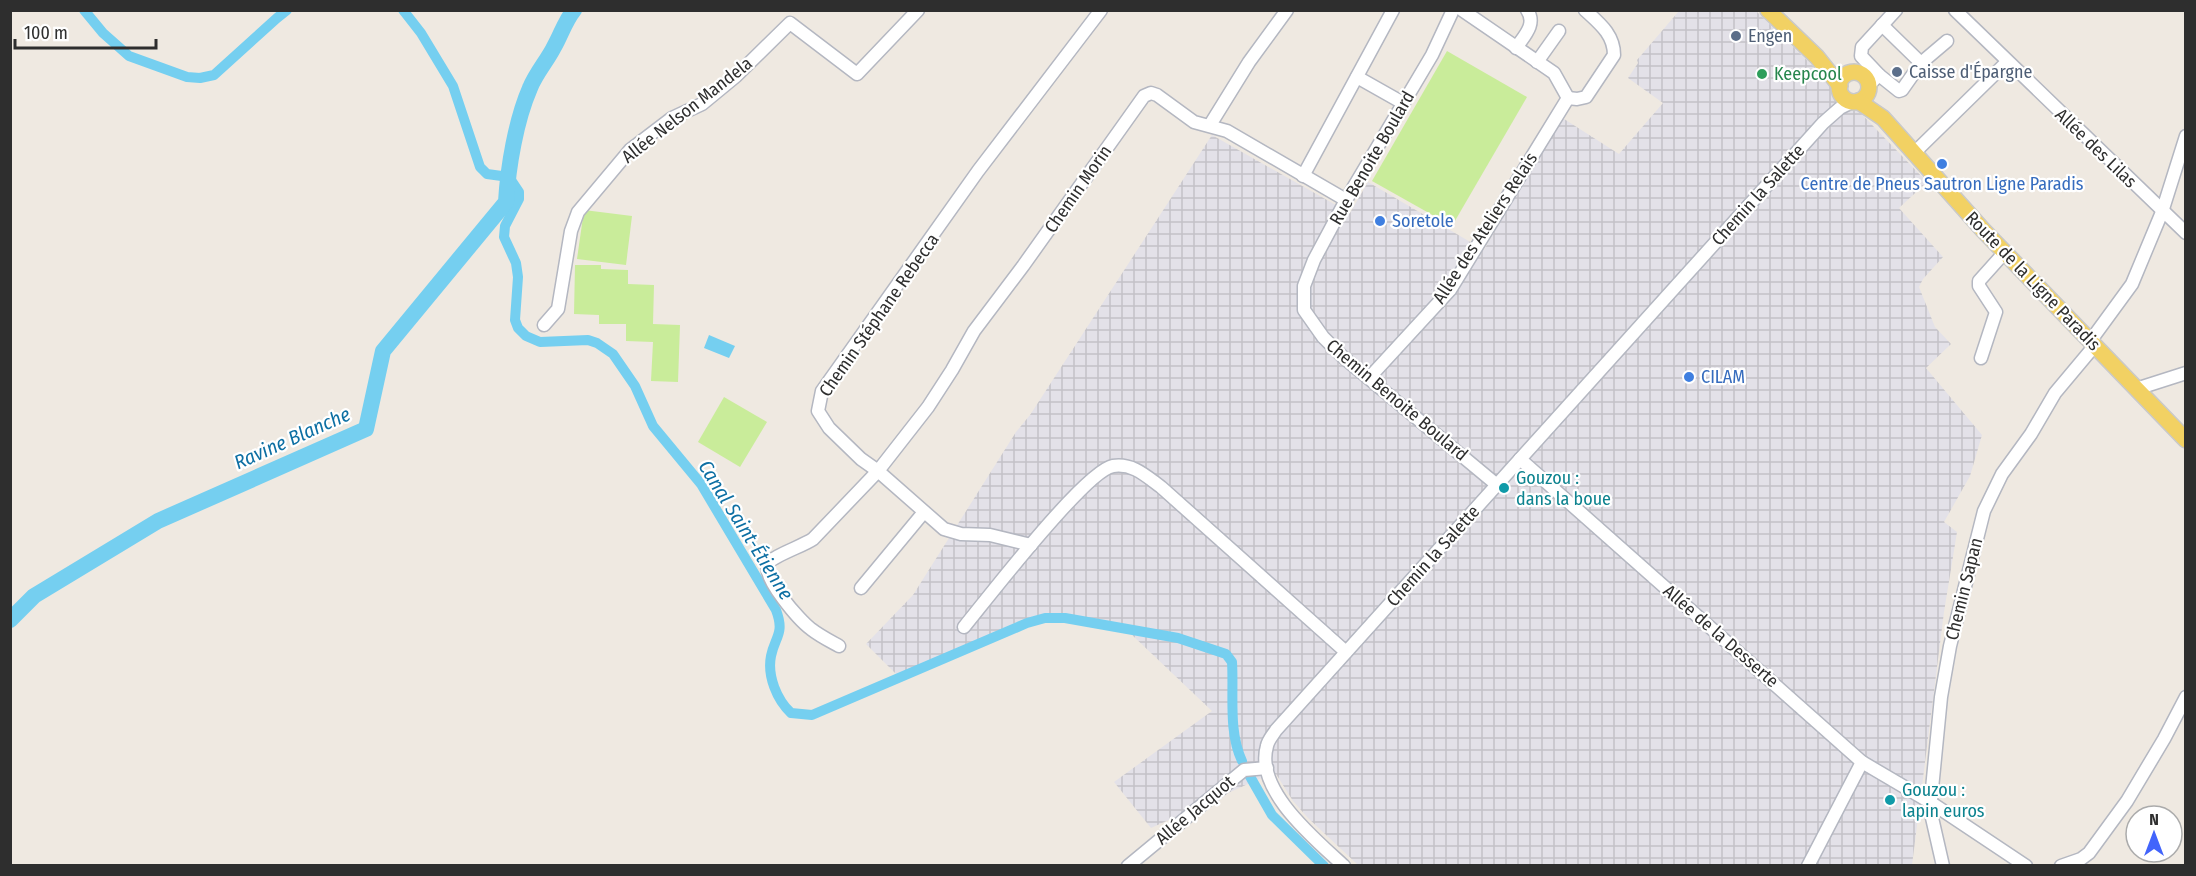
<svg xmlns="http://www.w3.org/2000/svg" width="2196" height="876" viewBox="0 0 2196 876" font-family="'Fira Sans Condensed',sans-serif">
<defs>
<pattern id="industrial-grid" width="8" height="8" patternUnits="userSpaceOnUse" patternTransform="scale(1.5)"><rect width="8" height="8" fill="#e3e1e8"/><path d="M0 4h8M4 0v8" fill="none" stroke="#c3c1c7"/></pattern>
</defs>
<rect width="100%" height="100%" fill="#efe9e1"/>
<path fill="url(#industrial-grid)" d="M1679,11H1756L1851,103L1927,182L1899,208L1943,257L1923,279L1919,287L1935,327L1951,344L1926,368L1982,435L1970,476L1944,522L1957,532L1944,612L1912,865H1358L1308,818L1293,801L1276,774L1259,779L1151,828L1114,782L1212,711L1131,634L1061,613H1047L1021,620L899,677L866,644L913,595L1016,432L1030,415L1212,135L1350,213L1368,182L1484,250L1561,117L1619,154L1663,103L1628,78L1638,63L1637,60Z"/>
<g fill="#c9ec9a">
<path d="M1447,51L1527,97L1452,226L1372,181Z"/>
<path d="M584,210L632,216L626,265L577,259Z"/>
<path d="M575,265H601V269L628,270V284L654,285L653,324L680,325L678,382L651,381L653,342L626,341V324H599V315L574,314Z"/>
<path d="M724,397L767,422L740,467L698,442Z"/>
</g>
<path fill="#75cff0" d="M709,335L735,346L729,358L704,348Z"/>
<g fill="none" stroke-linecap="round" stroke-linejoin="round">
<g stroke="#75cff0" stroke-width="10">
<path d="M84,10L103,33L129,56L187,77L200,78L214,75L277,18L287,10"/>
<path d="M403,10L421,33L453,86L480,167L487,174L509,177L519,192V199L505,226L504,237L516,263L518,277L515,320L518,328L526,336L540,342L588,340L597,343L613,354L635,386L653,426L701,484L776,610C785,634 775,636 771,656C767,676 777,700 791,713L812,715L1027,623L1045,618H1065L1178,638L1226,654L1232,662C1234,694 1228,731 1242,761"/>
<path d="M1248,773L1272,815L1324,866"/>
</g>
<path stroke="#75cff0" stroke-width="16" d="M10,620L34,596L158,521L366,429L383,351L506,202C508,167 516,120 530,88C536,73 547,61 554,47C561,35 565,21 574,10"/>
<defs>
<g id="minor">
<path d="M1453,10L1432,55L1346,200L1314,260L1304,286V310L1323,337L1343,357L1497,485"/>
<path d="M1462,10L1554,73L1568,98"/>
<path d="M1955,10L2186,233"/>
<path d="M1516,48C1524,36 1537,24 1527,10"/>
<path d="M1537,62L1559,31"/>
<path d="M1921,63L1947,41"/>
<path d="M1879,75L1899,91L1902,90L1921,63L1882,25"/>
<path d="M1357,77L1403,103"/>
<path d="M1869,85L1879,75L1861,56L1862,47L1896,10"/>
<path d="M1568,98L1577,99L1586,97L1614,55C1614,34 1599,23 1585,10"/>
<path d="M1210,125L1249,62L1287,10"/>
<path d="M1914,153L2007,62"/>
<path d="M1303,176L1393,10"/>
<path d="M544,325L558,309L571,231L578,212L630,150L672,118L702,104L736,76L790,23L857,74L918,10"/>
<path d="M1981,358L1996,312L1979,286V281L2005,252"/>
<path d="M1369,378L1450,290L1568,98"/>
<path d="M2136,389L2186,373"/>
<path d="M1520,459L1862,762L1930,802L2026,866"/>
<path d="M1031,545L990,535L961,534L944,529L878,471L861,459L829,428L818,411L822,391L978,171L1101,10"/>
<path d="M861,588L924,512"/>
<path d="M964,627C987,599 1085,471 1113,466C1133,463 1146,476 1161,487L1346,652"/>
<path d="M839,646C830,641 820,636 811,629C800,621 762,578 768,564C772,556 803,546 813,539L878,471L928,407L952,370L974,331L1023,266L1144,96L1151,93L1157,95L1194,122L1227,131L1346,200"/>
<path d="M1128,866L1244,770L1267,768"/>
<path d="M1344,866C1316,840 1254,790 1267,746C1268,740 1273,735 1276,730L1823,123L1840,108L1854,101"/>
<path d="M1808,866L1862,762"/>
<path d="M1943,866L1930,809L1941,697L1950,646L1984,511L2002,474L2031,434L2055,393L2091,350L2094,336L2132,284L2162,212L2186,136"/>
<path d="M2061,866L2081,859L2089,853L2127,801L2164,739L2186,697"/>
</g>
<g id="major">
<path d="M1768,10L1817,57L1840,86"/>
<circle cx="1854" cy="87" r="15"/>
<path d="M1858,101L1883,118L1983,230L2186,440"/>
</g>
</defs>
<use href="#minor" stroke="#b4b7c1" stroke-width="15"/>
<use href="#major" stroke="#c9c9c9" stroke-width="18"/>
<use href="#minor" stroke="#fff" stroke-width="12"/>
<use href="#major" stroke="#f2d163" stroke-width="15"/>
</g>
<g fill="#5c6f8a" stroke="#fff" stroke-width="2">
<circle cx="1736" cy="36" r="6"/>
<circle cx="1897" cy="72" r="6"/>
</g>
<circle fill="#2e9e5b" stroke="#fff" stroke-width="2" cx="1762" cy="74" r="6"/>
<g fill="#3f7fe0" stroke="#fff" stroke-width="2">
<circle cx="1942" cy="164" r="6"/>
<circle cx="1380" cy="221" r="6"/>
<circle cx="1689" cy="377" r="6"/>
</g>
<g fill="#0f9aa8" stroke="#fff" stroke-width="2">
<circle cx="1504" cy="488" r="6"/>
<circle cx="1890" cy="800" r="6"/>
</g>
<g text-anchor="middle" stroke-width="4.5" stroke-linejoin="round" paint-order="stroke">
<g font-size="18" fill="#4e5e75" stroke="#fff" text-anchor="start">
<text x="1748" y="42">Engen</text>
<text x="1909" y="78">Caisse d'Épargne</text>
</g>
<g font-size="18" fill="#27864d" stroke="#fff" text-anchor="start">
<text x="1774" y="80">Keepcool</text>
</g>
<g font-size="18" fill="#2e2e2e" stroke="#fff">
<text transform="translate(687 110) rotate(-38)" y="6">Allée Nelson Mandela</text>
<text transform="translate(2096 148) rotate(44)" y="6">Allée des Lilas</text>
<text transform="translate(1372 158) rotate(-60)" y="6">Rue Benoite Boulard</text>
<text transform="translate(1078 189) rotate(-55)" y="6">Chemin Morin</text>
<text transform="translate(1758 195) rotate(-48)" y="6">Chemin la Salette</text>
<text transform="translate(1485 228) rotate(-57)" y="6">Allée des Ateliers Relais</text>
<text transform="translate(2033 281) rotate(46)" y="6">Route de la Ligne Paradis</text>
<text transform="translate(879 315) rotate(-55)" y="6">Chemin Stéphane Rebecca</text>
<text transform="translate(1397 400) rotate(40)" y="6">Chemin Benoite Boulard</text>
<text transform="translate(1433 556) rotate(-48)" y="6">Chemin la Salette</text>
<text transform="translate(1964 589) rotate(-76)" y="6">Chemin Sapan</text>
<text transform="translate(1721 636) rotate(41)" y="6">Allée de la Desserte</text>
<text transform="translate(1195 810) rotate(-40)" y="6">Allée Jacquot</text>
</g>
<g font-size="18" fill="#366cbe" stroke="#fff" text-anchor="start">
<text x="1942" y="190" text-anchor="middle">Centre de Pneus Sautron Ligne Paradis</text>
<text x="1392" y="227">Soretole</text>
<text x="1701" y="383">CILAM</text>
</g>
<g font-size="18" fill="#0d838f" stroke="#fff" text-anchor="start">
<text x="1516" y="484">Gouzou :<tspan x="1516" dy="21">dans la boue</tspan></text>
<text x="1902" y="796">Gouzou :<tspan x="1902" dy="21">lapin euros</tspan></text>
</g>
<g font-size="20" font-style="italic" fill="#0d6fa3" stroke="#fff">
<text transform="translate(292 438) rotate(-24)" y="7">Ravine Blanche</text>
<text transform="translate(746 530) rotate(58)" y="7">Canal Saint-Étienne</text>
</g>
</g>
<rect width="2196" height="876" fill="none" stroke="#2e2e2e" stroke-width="24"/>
<g transform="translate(2154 834)"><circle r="28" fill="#ffffff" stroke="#ababab" stroke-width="1.5"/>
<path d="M0-4.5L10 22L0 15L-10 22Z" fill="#4264fb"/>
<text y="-9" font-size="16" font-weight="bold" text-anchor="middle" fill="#2e2e2e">N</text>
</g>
<path d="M15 39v9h141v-9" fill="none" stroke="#2e2e2e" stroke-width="3"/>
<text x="24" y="39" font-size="18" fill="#2e2e2e" stroke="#ffffff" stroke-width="4.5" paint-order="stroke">100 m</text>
</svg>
